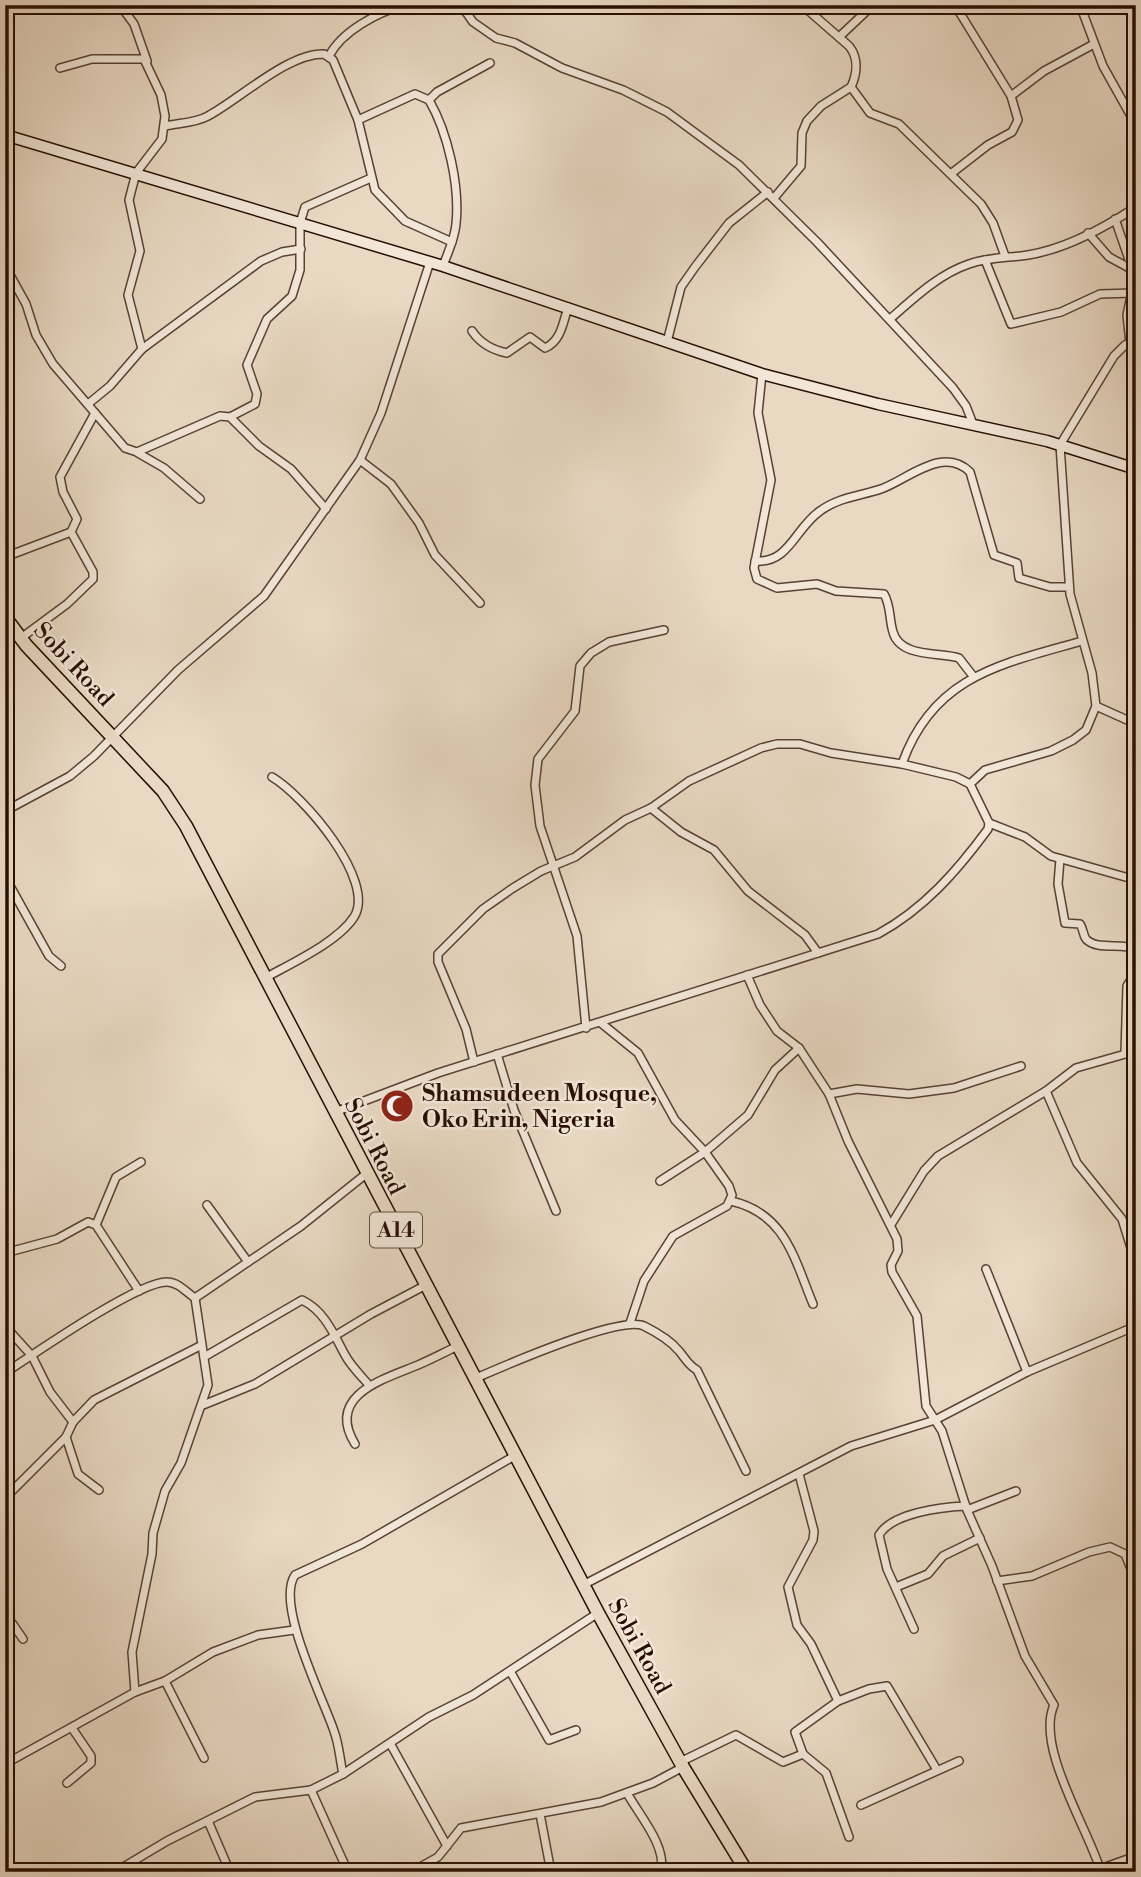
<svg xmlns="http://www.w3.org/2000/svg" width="1141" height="1877" viewBox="0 0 1141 1877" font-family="'Libre Bodoni',serif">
<rect width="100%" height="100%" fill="#e9d9c3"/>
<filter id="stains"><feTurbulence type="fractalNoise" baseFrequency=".00286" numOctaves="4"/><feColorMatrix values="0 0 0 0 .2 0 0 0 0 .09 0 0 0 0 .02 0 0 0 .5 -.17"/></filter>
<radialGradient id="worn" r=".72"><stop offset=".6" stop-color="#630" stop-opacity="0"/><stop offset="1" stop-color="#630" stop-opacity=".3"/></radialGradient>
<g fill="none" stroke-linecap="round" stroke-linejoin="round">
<defs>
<g id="street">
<path d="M120,5L134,24L147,61"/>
<path d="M461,5L473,22L496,38L515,43L562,68L623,90L667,112L739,165L817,242L953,388L966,406L973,424"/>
<path d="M1080,5L1103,66L1136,125"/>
<path d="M839,37L873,5"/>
<path d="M329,56C342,31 377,13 403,5"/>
<path d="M60,68L92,59H144L161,95L165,116L162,139L136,173L129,200L140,251L128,295L142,349L110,386L88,404"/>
<path d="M851,87L870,113L899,124L981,204L993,223L1005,256"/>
<path d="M1011,96L1044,71L1094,44"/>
<path d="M429,100L437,92L490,63"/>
<path d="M358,120L415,94L429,100C448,133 460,186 456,224C455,238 448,252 443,266"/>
<path d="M165,126C179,123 196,123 208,116C240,99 288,53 324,54L333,60L358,120L375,190L405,221L452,242"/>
<path d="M952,173L988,145L1012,132L1018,120L1011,96L955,5"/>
<path d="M774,198L801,166L802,133L807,121L821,106L851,87C857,74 859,58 849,46L802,5"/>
<path d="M1115,219L1135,277L1127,315L1130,343"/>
<path d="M1088,233L1109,257L1133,270"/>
<path d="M985,260L1011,324L1061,312L1100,294L1133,293"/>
<path d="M5,266L26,304L36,335L53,364L125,448L137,452L220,416L230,417L259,446L291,469L326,509"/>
<path d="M890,319C914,298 939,274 969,264C989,257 1008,258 1028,255C1066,249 1104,228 1136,207"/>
<path d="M472,331C480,343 492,350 507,353L530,337L545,348C561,341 563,323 568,307"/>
<path d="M667,342L681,287L695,267L729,223L768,192"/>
<path d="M142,349L261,261L282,252L301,249"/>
<path d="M762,374L758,413L771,480L754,568L757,579L777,588L817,584L836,591L884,594C891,606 889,619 893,632C900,658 940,652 959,658L973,676"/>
<path d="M230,417L255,404L257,394L247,365L267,319L292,296L300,270V223L305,207L371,178"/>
<path d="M138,453L164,468L200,499"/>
<path d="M360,460L391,484L419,523L435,555L480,603"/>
<path d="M5,557L71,532"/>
<path d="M755,561C789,564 795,528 820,511C839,497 860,496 881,489C907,480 943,445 970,472L994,555L1017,563L1019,578L1050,587H1069"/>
<path d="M21,638L67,604L93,579V572L71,532L77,519L63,492L60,477L95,413"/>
<path d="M1096,706L1136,724"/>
<path d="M902,764C933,676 1001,664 1082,641"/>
<path d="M651,808L681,832L714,850L748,891L805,935L818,953"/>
<path d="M5,811L70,776L94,756L178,670L264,596L360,460L381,413L430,262"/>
<path d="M989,823L1025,837L1051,856L1136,880"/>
<path d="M1060,859L1058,884L1065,923L1080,924C1083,928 1083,935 1086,939C1097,951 1122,942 1136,949"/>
<path d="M5,877L49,956L61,966"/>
<path d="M747,975L760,1005L777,1031L799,1048L829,1094L848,1141L897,1239L898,1251L891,1265L892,1272L917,1316L926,1406L942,1431L967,1510L992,1566L1025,1656L1054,1705C1035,1747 1089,1830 1101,1872"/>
<path d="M265,978C290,964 338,942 354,917C377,881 303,795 272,777"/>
<path d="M601,1023L638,1053L675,1120L705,1152L729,1186L732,1195L727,1206L673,1236L644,1281L630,1323"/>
<path d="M586,1028L577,936L540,826L535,785L538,759L575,711L580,666L591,653L609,642L664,630"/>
<path d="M1125,1053L1127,986L1136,971"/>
<path d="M497,1054L514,1110L556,1211"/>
<path d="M474,1062L466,1029L438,962V954L483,909L513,888L541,871L575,857L625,820L651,808L689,781L761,748L777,744H800L831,753L902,764L956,777L970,784"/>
<path d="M1046,1091L1077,1163L1122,1219L1136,1264"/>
<path d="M829,1094L857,1089L909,1094L954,1088L1021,1066"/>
<path d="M335,1112L438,1073L878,934C924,909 957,871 988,829L989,823L970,784L985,770L1051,751L1073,740L1086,730L1096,706L1092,673L1070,594L1060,445L1114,356L1125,345L1136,340"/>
<path d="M660,1181L705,1152L748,1115L775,1070L799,1048"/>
<path d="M731,1201C785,1213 794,1258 813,1304"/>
<path d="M207,1205L248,1262"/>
<path d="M892,1223L924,1171L938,1156L1046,1091L1076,1068L1136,1051"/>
<path d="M96,1225L116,1177L141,1162"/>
<path d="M5,1253L57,1239L88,1222L96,1225L139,1291"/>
<path d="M986,1269L1027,1372"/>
<path d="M195,1298L301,1226L366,1174"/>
<path d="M5,1326L32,1356L50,1392L73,1422"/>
<path d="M204,1357L302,1300C325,1311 334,1335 345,1355C351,1366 361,1376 369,1385"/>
<path d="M5,1373C34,1354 139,1281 167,1282C178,1282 186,1292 195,1298L208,1385L181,1463L165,1491L153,1533L152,1554L132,1652L135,1692"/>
<path d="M476,1378C504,1366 620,1315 644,1326C656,1332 671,1341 679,1351C686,1359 688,1365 697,1370L746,1471"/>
<path d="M203,1405L255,1384L371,1314L426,1285"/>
<path d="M66,1437L78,1474L99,1490"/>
<path d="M355,1444C325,1395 384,1379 418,1365C432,1359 445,1352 458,1346"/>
<path d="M799,1474L814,1531L813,1540L788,1587L797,1625L811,1644L838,1701L869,1689L887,1686L937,1770"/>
<path d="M5,1498L66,1437L73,1422L94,1400L200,1346"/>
<path d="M967,1510L1016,1491"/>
<path d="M997,1581L1032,1576L1089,1552L1110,1547L1125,1554L1133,1574"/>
<path d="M583,1585L851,1446L935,1420L1027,1372L1136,1326"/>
<path d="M896,1587L928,1574L943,1556L980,1538"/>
<path d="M5,1621L12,1623L23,1639"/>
<path d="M914,1629L887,1569L879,1535C892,1513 941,1507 966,1506"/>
<path d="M510,1671L549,1740L576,1730"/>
<path d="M165,1681L204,1758"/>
<path d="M391,1745L447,1846"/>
<path d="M803,1754L795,1732L838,1701"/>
<path d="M680,1762L736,1735L783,1762L803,1754L826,1773L849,1837"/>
<path d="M5,1764L135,1692L165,1681L213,1652L258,1635L294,1630"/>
<path d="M343,1774C340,1760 339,1744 334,1731C323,1698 275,1604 295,1575L362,1544L516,1455"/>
<path d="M67,1783L91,1763V1756L72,1728"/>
<path d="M311,1790L348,1872"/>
<path d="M627,1793C639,1815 667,1846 661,1872"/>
<path d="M861,1805L959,1761"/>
<path d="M540,1814L551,1872"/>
<path d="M208,1821L230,1872"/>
<path d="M1100,1869L1136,1856"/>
<path d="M115,1872L167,1841L255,1797L311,1790L343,1774L429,1717L473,1695L598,1613"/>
<path d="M411,1872L438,1857L461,1828L601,1802L653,1783L683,1767"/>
</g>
<path id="secondary" d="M5,135L443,266L762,374L878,404L1047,441L1136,469"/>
<path id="highway" d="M5,617L26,645L163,791L186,826L598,1613L683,1767L747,1872"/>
</defs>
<use href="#street" stroke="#584132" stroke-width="10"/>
<use href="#secondary" stroke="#280e01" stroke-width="13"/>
<use href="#highway" stroke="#280e01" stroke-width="15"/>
<use href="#street" stroke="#f1e6d8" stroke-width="7"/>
<use href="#secondary" stroke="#f1e6d8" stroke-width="10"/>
<use href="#highway" stroke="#e9d9c3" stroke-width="12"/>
</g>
<defs>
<symbol id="mosque-disc" viewBox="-11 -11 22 22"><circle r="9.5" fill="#8f2418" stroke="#f1e6d8"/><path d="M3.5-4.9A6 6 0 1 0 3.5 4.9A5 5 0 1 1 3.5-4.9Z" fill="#fff"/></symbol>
</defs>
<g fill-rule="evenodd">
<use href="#mosque-disc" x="378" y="1087" width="38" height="38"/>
</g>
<g text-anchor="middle" stroke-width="5" stroke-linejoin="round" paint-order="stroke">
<rect fill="#f1e6d8" stroke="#644f42" stroke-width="2" x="370" y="1212.5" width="52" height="35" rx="5"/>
<g font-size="21" font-weight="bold" fill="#280e01">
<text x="396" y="1237">A14</text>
</g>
<g font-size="23" fill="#280e01" stroke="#f1e6d8">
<text transform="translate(74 664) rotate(47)" y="8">Sobi Road</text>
<text transform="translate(375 1146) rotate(63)" y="8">Sobi Road</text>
<text transform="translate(640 1646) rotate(61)" y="8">Sobi Road</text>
</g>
<g font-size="23" font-weight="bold" fill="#280e01" stroke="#f1e6d8" text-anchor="start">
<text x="422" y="1101">Shamsudeen Mosque,<tspan x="422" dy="26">Oko Erin, Nigeria</tspan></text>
</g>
</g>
<rect width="1141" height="1877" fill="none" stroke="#e9d9c3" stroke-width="28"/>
<rect x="7" y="7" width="1127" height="1863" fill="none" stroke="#280e01" stroke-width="3.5"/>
<rect x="14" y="14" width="1113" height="1849" fill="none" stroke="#280e01" stroke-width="2"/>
<rect width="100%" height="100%" filter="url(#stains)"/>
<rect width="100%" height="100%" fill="url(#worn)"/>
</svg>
